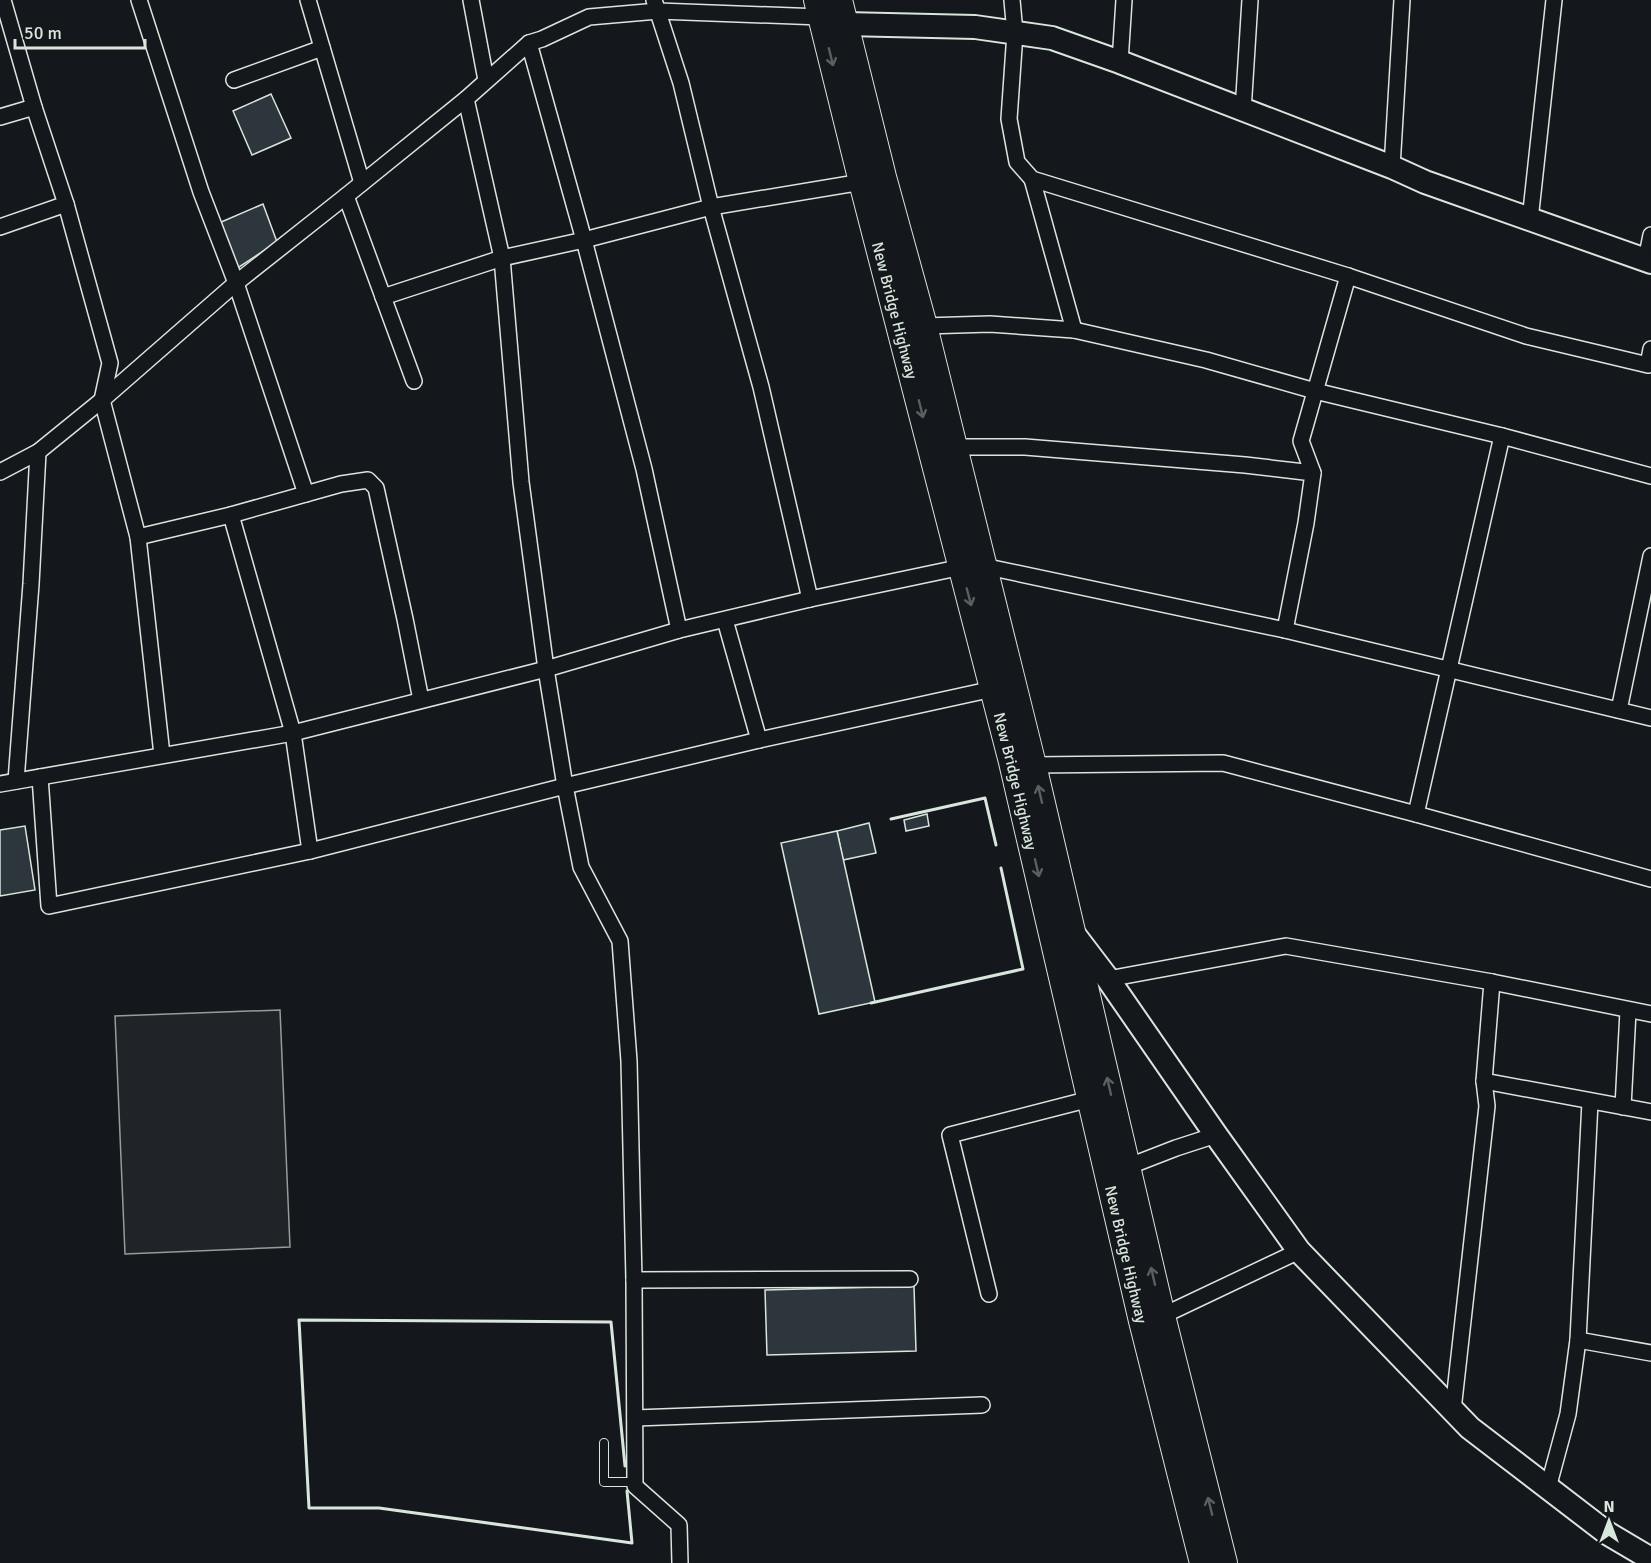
<svg xmlns="http://www.w3.org/2000/svg" width="1651" height="1563" viewBox="0 0 1651 1563" font-family="Signika,sans-serif">
<rect width="100%" height="100%" fill="#14181c"/>
<path fill="#202428" stroke="#939e99" stroke-width="1.5" d="M280,1010L290,1247L125,1254L115,1016Z"/>
<g fill="#2c363c" stroke="#d8e6dc" stroke-width="1.5">
<path d="M271,94L291,138L252,155L233,111Z"/>
<path d="M263,204L277,242L236,269L219,223Z"/>
<path d="M927,814L929,826L906,831L904,820Z"/>
<path d="M869,823L876,853L843,860L837,831Z"/>
<path d="M25,826L35,890L0,896V830Z"/>
<path d="M837,831L875,1002L819,1014L781,843Z"/>
<path d="M914,1286L916,1351L767,1355L765,1290Z"/>
</g>
<g fill="none" stroke-linecap="round" stroke-linejoin="round">
<defs>
<path id="lane" d="M604,1443V1482H635"/>
<g id="street">
<path d="M3,0L34,107L66,204L110,363L102,400L138,537L162,755"/>
<path d="M139,0L201,192L236,283L306,494"/>
<path d="M308,0L362,183"/>
<path d="M471,0L486,80"/>
<path d="M654,0L681,83L711,207L761,387L810,599"/>
<path d="M1012,0L1015,33L1009,119L1017,162L1032,179L1348,276L1526,336L1648,365L1651,349"/>
<path d="M529,43L584,240L644,469L679,630"/>
<path d="M1120,62L1124,0"/>
<path d="M234,80L322,48"/>
<path d="M466,99L502,258L521,482L546,669L565,786L581,867L620,941L629,1061L634,1280L635,1486L679,1525L680,1563"/>
<path d="M1243,111L1250,0"/>
<path d="M0,117L34,107"/>
<path d="M1392,167L1402,0"/>
<path d="M1032,179L1074,330"/>
<path d="M346,196L414,381"/>
<path d="M1530,220L1554,0"/>
<path d="M0,227L66,204"/>
<path d="M1646,260L1651,235"/>
<path d="M383,297L502,258L584,240L711,207L862,182"/>
<path d="M924,326L990,324L1074,330L1206,360L1315,391L1502,436L1651,476"/>
<path d="M954,447H1025L1245,465L1313,473L1306,523L1285,630"/>
<path d="M0,472L38,452L102,400L236,283L346,196L466,99L529,43L542,39L589,17L658,11L821,17"/>
<path d="M1313,473L1301,441L1348,276"/>
<path d="M231,515L293,733L310,851"/>
<path d="M138,537L231,515L341,484L368,480L376,488L405,619L421,700"/>
<path d="M725,620L759,740"/>
<path d="M1619,710L1651,556"/>
<path d="M1033,765L1223,763L1416,814L1651,879"/>
<path d="M40,777L49,906L310,851L565,786L759,740L993,689"/>
<path d="M16,781L31,584L38,452"/>
<path d="M0,784L293,733L546,669L679,630L810,599L962,567L983,566L1285,630L1651,718"/>
<path d="M1416,814L1502,436"/>
<path d="M1108,979L1286,946L1492,982L1651,1014"/>
<path d="M1484,1081L1651,1112"/>
<path d="M1623,1107L1628,1011"/>
<path d="M1127,1167L1176,1148L1216,1135"/>
<path d="M634,1280L910,1279"/>
<path d="M989,1294L950,1135L1090,1099"/>
<path d="M1162,1316L1299,1251"/>
<path d="M1578,1340L1651,1353"/>
<path d="M1453,1410L1487,1106L1484,1081L1492,982"/>
<path d="M635,1418L982,1405"/>
<path d="M1548,1488L1568,1414L1578,1340L1590,1102"/>
</g>
<g id="secondary">
<path d="M845,24L975,27L1052,38L1120,62L1392,167L1425,182L1651,262"/>
<path d="M1073,933L1108,979L1216,1135L1299,1251L1470,1428L1607,1533L1651,1559"/>
</g>
<g id="primary">
<path id="s1" d="M817,0L862,182L1012,762L1142,1321L1203,1563"/>
<path d="M839,0L883,177L924,326L1033,765L1162,1316L1224,1563"/>
</g>
</defs>
<use href="#lane" stroke="#d8e6dc" stroke-width="10"/>
<use href="#street" stroke="#d8e6dc" stroke-width="18"/>
<use href="#secondary" stroke="#d8e6dc" stroke-width="26"/>
<use href="#primary" stroke="#d8e6dc" stroke-width="28"/>
<use href="#lane" stroke="#14181c" stroke-width="8"/>
<use href="#street" stroke="#14181c" stroke-width="15"/>
<use href="#secondary" stroke="#14181c" stroke-width="22"/>
<use href="#primary" stroke="#14181c" stroke-width="26"/>
<g stroke="#d8e6dc" stroke-width="3">
<path d="M891,819L985,798L996,845"/>
<path d="M871,1003L1023,969L1001,868"/>
<path d="M625,1466L611,1322L299,1320L309,1508H379L632,1543L627,1491"/>
</g>
</g>
<defs><path id="oneway-shaft" d="M-6 0H5M1.5-3L5.5 0L1.5 3" fill="none" stroke-width="1.6" stroke-linecap="round" stroke-linejoin="round" transform="scale(1.5)"/></defs>
<g stroke="#59605f">
<use href="#oneway-shaft" transform="translate(831 57) rotate(76)"/>
<use href="#oneway-shaft" transform="translate(921 409) rotate(76)"/>
<use href="#oneway-shaft" transform="translate(969 597) rotate(75)"/>
<use href="#oneway-shaft" transform="translate(1040 794) rotate(-103)"/>
<use href="#oneway-shaft" transform="translate(1037 868) rotate(77)"/>
<use href="#oneway-shaft" transform="translate(1109 1086) rotate(-103)"/>
<use href="#oneway-shaft" transform="translate(1153 1276) rotate(-103)"/>
<use href="#oneway-shaft" transform="translate(1210 1506) rotate(-104)"/>
</g>
<g text-anchor="middle" stroke-width="4.5" stroke-linejoin="round" paint-order="stroke">
<g font-size="16" fill="#d8e6dc" stroke="#14181c">
<text dy="6" stroke="none"><textPath href="#s1" startOffset="320">New Bridge Highway</textPath></text>
<text dy="6" stroke="none"><textPath href="#s1" startOffset="806">New Bridge Highway</textPath></text>
<text dy="6" stroke="none"><textPath href="#s1" startOffset="1292">New Bridge Highway</textPath></text>
</g>
</g>
<g transform="translate(1609 1521)" stroke="#14181c" stroke-width="4.5" paint-order="stroke">
<path d="M0-4.5L10 22L0 15L-10 22Z" fill="#d8e6dc"/>
<text y="-9" font-size="16" font-weight="bold" text-anchor="middle" fill="#d8e6dc">N</text>
</g>
<path d="M15 39v9h130v-9" fill="none" stroke="#d8e6dc" stroke-width="3"/>
<text x="24" y="39" font-size="18" fill="#d8e6dc" stroke="#14181c" stroke-width="4.5" paint-order="stroke">50 m</text>
</svg>
